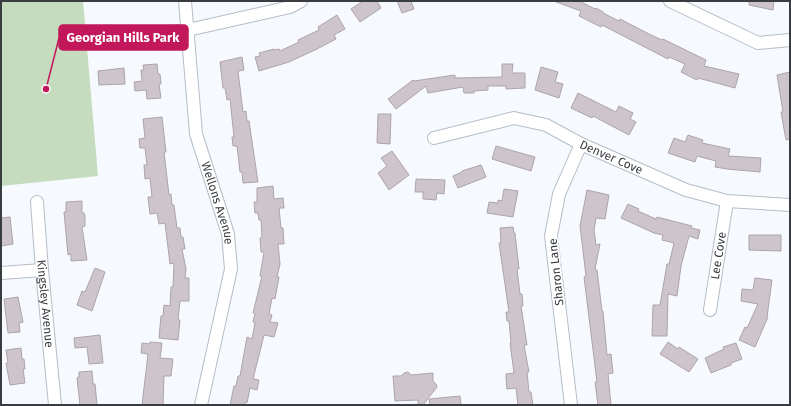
<svg xmlns="http://www.w3.org/2000/svg" width="791" height="406" viewBox="0 0 791 406" font-family="'Fira Sans',sans-serif">
<rect width="100%" height="100%" fill="#f6fafe"/>
<path fill="#c6dcbf" d="M1,1H83L98,176L1,186Z"/>
<g fill="#cdc4cc" stroke="#ada3ab">
<path d="M363,1H377L381,8L360,22L351,9Z"/>
<path d="M397,1H411L414,9L402,13Z"/>
<path d="M556,1H579L595,9L596,8L603,12V13L619,21L620,19L651,35L662,40L663,39L706,60L704,66L739,74L735,88L698,78L697,80L681,72L685,64L669,57L668,59L602,25L601,27L579,16L581,11L556,2Z"/>
<path d="M749,1H774L773,10L749,5Z"/>
<path d="M337,15L345,29L334,35L336,39L317,49L289,62L259,71L255,57L260,56L259,53L274,49V50L279,49L280,51L299,42L298,40L319,30L318,27Z"/>
<path d="M242,57L244,70L238,71L243,112L246,111L247,121H249L258,182L243,183L242,172H240L237,146H233L232,137H234L230,99L227,100L225,88H223L220,62Z"/>
<path d="M157,64L158,74H160L161,84H159L161,98L147,99L146,90L135,91L134,82L142,81L141,70H144L143,65Z"/>
<path d="M502,64H513L512,73H525V88L506,89V86H488V90L474,91V93H464L463,87L428,93L426,86L396,109L388,99L413,80L414,81L455,75V78L502,77Z"/>
<path d="M541,67L558,72L555,82L563,84L559,98L535,90Z"/>
<path d="M124,68L125,84L99,85L98,71Z"/>
<path d="M790,72V139L786,140L781,112H783L777,75Z"/>
<path d="M578,93L616,112L619,106L633,113L630,119L636,122L629,135L593,116L592,118L571,108Z"/>
<path d="M378,114H391L390,144L377,143Z"/>
<path d="M162,117L166,152H164L169,195L171,194L172,205H174L177,228H180L181,237H183L185,249H182L186,269L185,278H189V301H180L178,320H180L178,340L159,338L161,316H163L164,305L170,306L171,287H173L174,263L170,264L165,223L159,224L157,213L150,214L148,197H152L150,178L145,179L144,165H147L145,148H140L139,139L145,138L143,119Z"/>
<path d="M688,135L703,140L702,143L730,149L728,156L761,158L760,172L727,169L715,167L716,161L697,156L695,162L668,153L674,138L685,142Z"/>
<path d="M496,146L535,157L531,171L492,159Z"/>
<path d="M392,151L409,175L389,190L378,173L387,166L381,158Z"/>
<path d="M481,165L486,177L458,188L453,176L462,172V171Z"/>
<path d="M416,179L445,180L444,194L437,193L436,200L423,199V192H415Z"/>
<path d="M273,186L274,199L283,198L284,208H279L281,228H283L284,244H278L280,264L277,277H279L275,299L272,298L269,314L272,315L270,322L278,323L274,337L264,335L253,379L259,380L257,390L250,388L247,403L245,402L244,405H230L234,386H236L238,376H240L247,337L252,339L255,323L253,322L255,313H253L262,276H260L264,252H261L260,238L262,237L261,220H259L258,213H255L254,202H257V188Z"/>
<path d="M504,189L518,191L513,217L487,213L489,202L498,203V200L502,201Z"/>
<path d="M587,190L609,195L605,219L596,218L594,230L596,245L600,244L595,269L597,270L602,311H603L607,355L611,354L613,373L608,374L611,405H598L595,382H597L584,277L586,276L580,226Z"/>
<path d="M82,201V213H84L85,216V226L82,227L87,260L71,261V254L68,255L64,212H66V202Z"/>
<path d="M628,204L639,209L638,211L656,219L657,217L692,226L691,228L700,230L698,239L689,236L681,266L677,296L668,294L667,336H652L653,305H660L667,264H669L674,243L662,240L663,235L654,233L621,218Z"/>
<path d="M10,217L13,244L1,246V218Z"/>
<path d="M513,227L514,233H515L519,269H517L520,294H522L523,306H521L527,345H524L529,372H527L529,392H531L533,405H518L516,388L507,389L506,379V374L514,373L510,343H511L509,321H507L506,312H509L499,243H501L500,228Z"/>
<path d="M749,235H781V251L749,250Z"/>
<path d="M95,268L105,272L92,311L77,305L82,291L85,292Z"/>
<path d="M755,278L772,280L767,317H768L755,347L739,340L745,327L747,328L758,304L741,301L742,289L753,290Z"/>
<path d="M18,297L23,322L19,323L20,332L8,333L4,299Z"/>
<path d="M100,335L103,363L89,364L87,347L75,348L74,338Z"/>
<path d="M150,342L162,343L160,358L173,359L171,376H164L163,405H142L148,354L141,353L142,343L149,344Z"/>
<path d="M668,342L678,349L679,347L698,359L689,372L660,354Z"/>
<path d="M736,343L742,359L731,363V365L711,373L705,358L724,349L723,347Z"/>
<path d="M21,348L22,359H24L25,369H23L25,383L10,385L6,363H8L6,350Z"/>
<path d="M92,371L93,384H95L97,405H80L77,378L79,377V372Z"/>
<path d="M408,372L411,375L433,373V381L436,384L437,387L423,405H418V400L395,401L393,376H401L404,373Z"/>
<path d="M460,396L461,405H430L429,399Z"/>
</g>
<g fill="none" stroke-linecap="round" stroke-linejoin="round">
<defs>
<g id="street">
<path id="s1" d="M185,1L196,134L228,234L231,269L201,405"/>
<path d="M670,1L758,43L790,40"/>
<path d="M90,41L188,30L290,7L301,1"/>
<path id="s2" d="M434,138L514,118L546,125L581,144L686,190L727,201L790,205"/>
<path id="s3" d="M37,202L42,270L55,405"/>
<path d="M1,273L42,270"/>
<path id="s4" d="M710,310L727,201"/>
<path d="M571,405L551,236L559,194L581,144"/>
</g>
</defs>
<use href="#street" stroke="#b5bdc6" stroke-width="14"/>
<use href="#street" stroke="#fff" stroke-width="12"/>
</g>
<g text-anchor="middle" stroke-width="3.5" stroke-linejoin="round" paint-order="stroke">
<g font-size="12" fill="#393c40" stroke="#fff">
<text dy="4" stroke="none"><textPath href="#s2" startOffset="188">Denver Cove</textPath></text>
<text dy="4" stroke="none"><textPath href="#s1" startOffset="206">Wellons Avenue</textPath></text>
<text dy="4" stroke="none"><textPath href="#s4" startOffset="55">Lee Cove</textPath></text>
<text transform="translate(556 272) rotate(-96)" y="4">Sharon Lane</text>
<text dy="4" stroke="none"><textPath href="#s3" startOffset="102">Kingsley Avenue</textPath></text>
</g>
</g>
<path fill="none" stroke="#c2185b" stroke-width="1.5" d="M46 89L59 38"/>
<circle fill="#c2185b" stroke="#fff" stroke-width="1.5" cx="46" cy="89" r="4"/>
<rect fill="#c2185b" stroke="#c2185b" stroke-width="1.5" x="59" y="25" width="129" height="25" rx="4"/>
<g font-size="13" text-anchor="middle" font-weight="bold" fill="#fff">
<text x="123" y="42">Georgian Hills Park</text>
</g>
<rect width="791" height="406" fill="none" stroke="#393c40" stroke-width="4"/>
</svg>
